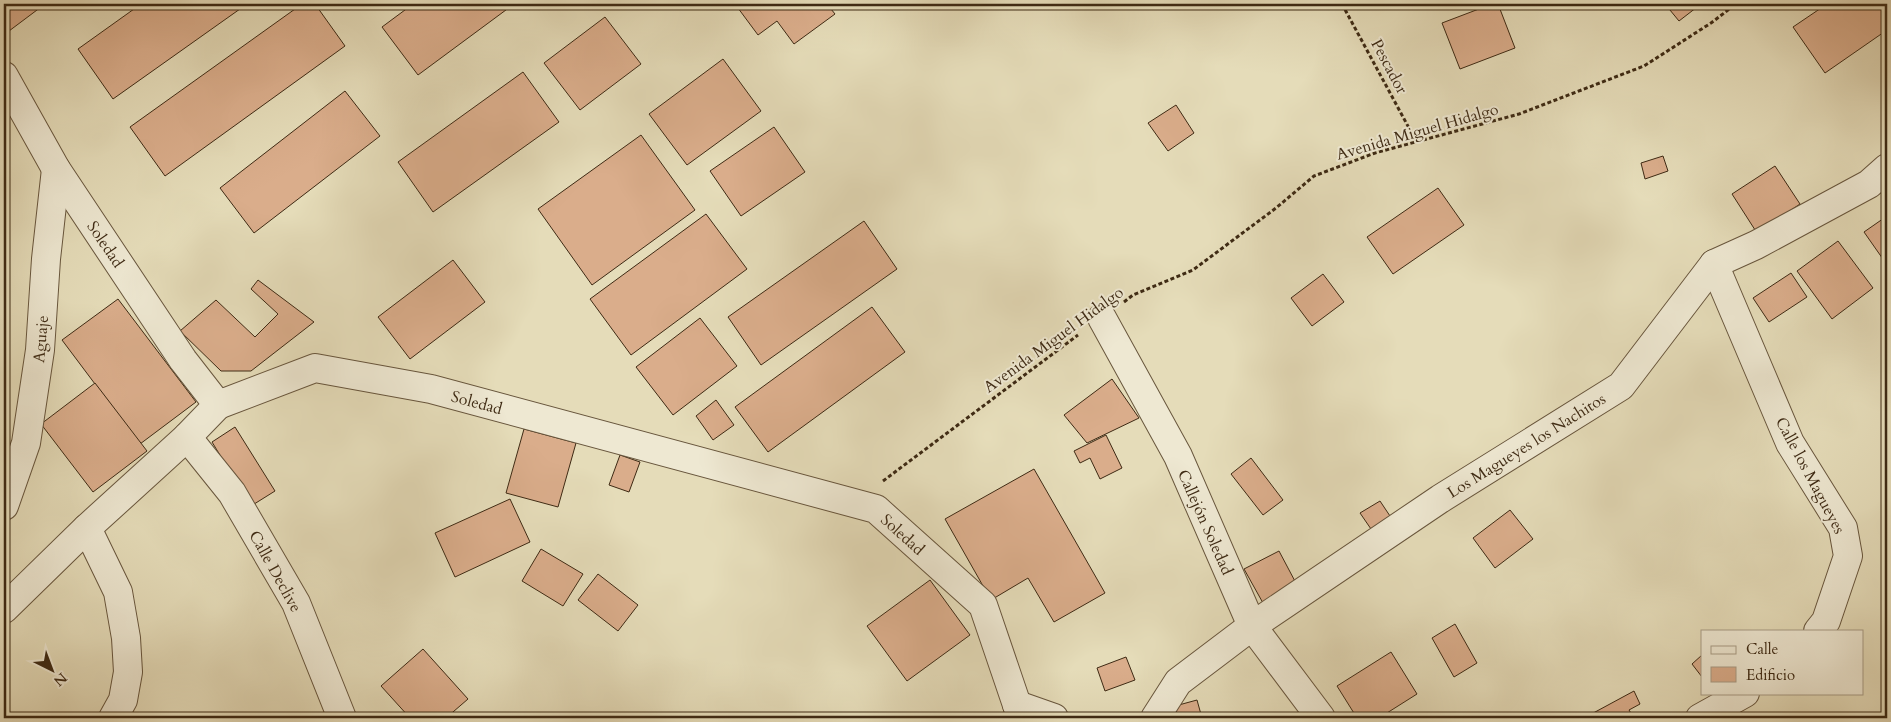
<svg xmlns="http://www.w3.org/2000/svg" width="1891" height="722" viewBox="0 0 1891 722" font-family="Cardo,serif">
<rect width="100%" height="100%" fill="#e5dcb9"/>
<filter id="stains"><feTurbulence type="fractalNoise" baseFrequency=".004" numOctaves="4"/><feColorMatrix values="0 0 0 0 .2 0 0 0 0 .09 0 0 0 0 .02 0 0 0 .5 -.17"/></filter>
<radialGradient id="worn" r=".72"><stop offset=".6" stop-color="#630" stop-opacity="0"/><stop offset="1" stop-color="#630" stop-opacity=".3"/></radialGradient>
<g fill="#daad8b" stroke="#3e2a14">
<path d="M4,4H45L9,31L4,22Z"/>
<path d="M141,4H247L113,99L78,49Z"/>
<path d="M302,4H315L345,46L165,176L130,127Z"/>
<path d="M413,4H514L418,75L382,27Z"/>
<path d="M735,4H827L835,14L794,44L777,21L758,35Z"/>
<path d="M1492,4H1498L1515,48L1460,69L1442,23Z"/>
<path d="M1665,4H1701L1679,21Z"/>
<path d="M1827,4H1885L1887,7V30L1825,73L1793,27Z"/>
<path d="M605,17L641,64L580,110L544,63Z"/>
<path d="M723,59L761,111L687,165L649,114Z"/>
<path d="M523,72L559,122L433,212L398,162Z"/>
<path d="M345,91L380,136L254,233L220,188Z"/>
<path d="M1176,105L1194,133L1168,151L1148,123Z"/>
<path d="M774,127L805,172L741,216L710,171Z"/>
<path d="M641,135L695,210L592,285L538,209Z"/>
<path d="M1663,156L1668,171L1645,179L1641,163Z"/>
<path d="M1775,166L1800,204L1757,233L1732,194Z"/>
<path d="M1438,188L1464,225L1393,274L1367,237Z"/>
<path d="M706,214L747,269L631,355L590,299Z"/>
<path d="M1887,216V261L1885,262L1864,232Z"/>
<path d="M864,221L897,269L761,365L728,317Z"/>
<path d="M1838,241L1873,288L1832,319L1797,271Z"/>
<path d="M453,260L485,302L410,359L378,317Z"/>
<path d="M1791,273L1807,297L1769,322L1753,298Z"/>
<path d="M1323,274L1344,302L1312,326L1291,298Z"/>
<path d="M258,280L314,322L251,371H221L180,331L216,300L255,337L278,314L251,289Z"/>
<path d="M118,299L196,402L140,444L62,340Z"/>
<path d="M872,307L905,352L768,452L735,407Z"/>
<path d="M700,318L737,366L673,415L636,367Z"/>
<path d="M1112,379L1139,418L1087,443L1064,415Z"/>
<path d="M95,383L147,451L93,492L41,424Z"/>
<path d="M716,400L734,425L713,440L696,416Z"/>
<path d="M235,427L275,491L251,506L212,442Z"/>
<path d="M524,429L576,443L558,507L506,493Z"/>
<path d="M1106,435L1122,468L1100,479L1090,458L1080,463L1074,451Z"/>
<path d="M620,455L640,462L629,492L609,485Z"/>
<path d="M1251,458L1283,500L1263,515L1231,474Z"/>
<path d="M1034,469L1105,593L1054,622L1028,578L991,600L945,519Z"/>
<path d="M510,499L530,542L455,577L435,533Z"/>
<path d="M1380,501L1390,516L1371,529L1360,513Z"/>
<path d="M1510,510L1533,539L1495,568L1473,538Z"/>
<path d="M541,549L583,574L563,606L522,581Z"/>
<path d="M1279,551L1297,585L1263,603L1244,569Z"/>
<path d="M598,574L638,605L618,631L578,600Z"/>
<path d="M930,580L970,635L907,681L867,626Z"/>
<path d="M1455,624L1477,663L1454,677L1432,638Z"/>
<path d="M423,649L468,699L446,718H410L381,686Z"/>
<path d="M1391,652L1417,694L1379,718H1357L1337,686Z"/>
<path d="M1702,655V677L1692,664Z"/>
<path d="M1126,657L1135,680L1105,691L1097,668Z"/>
<path d="M1634,691L1640,704L1629,710L1634,718H1584Z"/>
<path d="M1197,700L1202,718H1178L1175,706Z"/>
</g>
<g fill="none" stroke-linecap="round" stroke-linejoin="round">
<defs>
<g id="minor">
<path d="M4,76L56,169L183,360L218,405L315,368L431,389L876,509L983,605L1017,705"/>
<path d="M1714,264L1790,443L1843,528L1848,556L1826,621L1818,631"/>
<path d="M1102,318L1178,456L1252,626L1321,718"/>
<path d="M187,437L232,493L296,603L342,718"/>
<path d="M4,506L26,443L40,350L46,259L56,169"/>
<path d="M87,528L118,592L126,638L128,672L123,700L113,718"/>
<path d="M4,609L87,528L187,437L218,405"/>
<path d="M1017,705L1054,718"/>
<path d="M1155,718L1178,682L1252,626L1440,499L1621,386L1714,264L1756,245L1869,184L1887,168"/>
<path d="M1700,718L1745,693"/>
</g>
</defs>
<use href="#minor" stroke="#68563d" stroke-width="30"/>
<g stroke="#3e2a14" stroke-width="3" stroke-dasharray="4 2.5" stroke-linecap="butt">
<path d="M1342,4L1416,141"/>
<path d="M1124,302L1133,295L1193,270L1276,208L1314,176L1375,153L1519,114L1644,66L1711,23L1736,4"/>
<path d="M883,481L1078,335"/>
</g>
<use href="#minor" stroke="#eee8d2" stroke-width="28"/>
</g>
<g text-anchor="middle" stroke-width="4" stroke-linejoin="round" paint-order="stroke">
<g font-size="16" fill="#3e2a14" stroke="#eee8d2">
<text transform="translate(1390 66) rotate(62)" y="6">Pescador</text>
<text transform="translate(1417 131) rotate(-16)" y="6">Avenida Miguel Hidalgo</text>
<text transform="translate(106 244) rotate(56)" y="6">Soledad</text>
<text transform="translate(40 339) rotate(-85)" y="6">Aguaje</text>
<text transform="translate(1053 339) rotate(-36)" y="6">Avenida Miguel Hidalgo</text>
<text transform="translate(477 402) rotate(15)" y="6">Soledad</text>
<text transform="translate(1526 445) rotate(-32)" y="6">Los Magueyes los Nachitos</text>
<text transform="translate(1811 475) rotate(62)" y="6">Calle los Magueyes</text>
<text transform="translate(1206 522) rotate(66)" y="6">Callejón Soledad</text>
<text transform="translate(903 534) rotate(42)" y="6">Soledad</text>
<text transform="translate(276 571) rotate(61)" y="6">Calle Declive</text>
</g>
</g>
<rect width="1891" height="722" fill="none" stroke="#e5dcb9" stroke-width="20"/>
<rect x="5" y="5" width="1881" height="712" fill="none" stroke="#3e2a14" stroke-width="2.5"/>
<rect x="10" y="10" width="1871" height="702" fill="none" stroke="#3e2a14"/>
<rect x="1701" y="630" width="162" height="65" fill="#eee8d2" stroke="#a89c86"/>
<rect x="1711" y="646" width="25" height="8" fill="#eee8d2" stroke="#a89c86"/>
<text x="1746" y="654" font-size="15" fill="#3e2a14">Calle</text>
<rect x="1711" y="667" width="25" height="15" fill="#daad8b" stroke="#a89c86"/>
<text x="1746" y="680" font-size="15" fill="#3e2a14">Edificio</text>
<g transform="translate(52 670) rotate(138)" stroke="#eee8d2" stroke-width="4" paint-order="stroke">
<path d="M0-4L9 19L0 12L-9 19Z" fill="#3e2a14"/>
<text y="-8" font-size="14" font-weight="bold" text-anchor="middle" fill="#3e2a14">N</text>
</g>
<rect width="100%" height="100%" filter="url(#stains)"/>
<rect width="100%" height="100%" fill="url(#worn)"/>
</svg>
